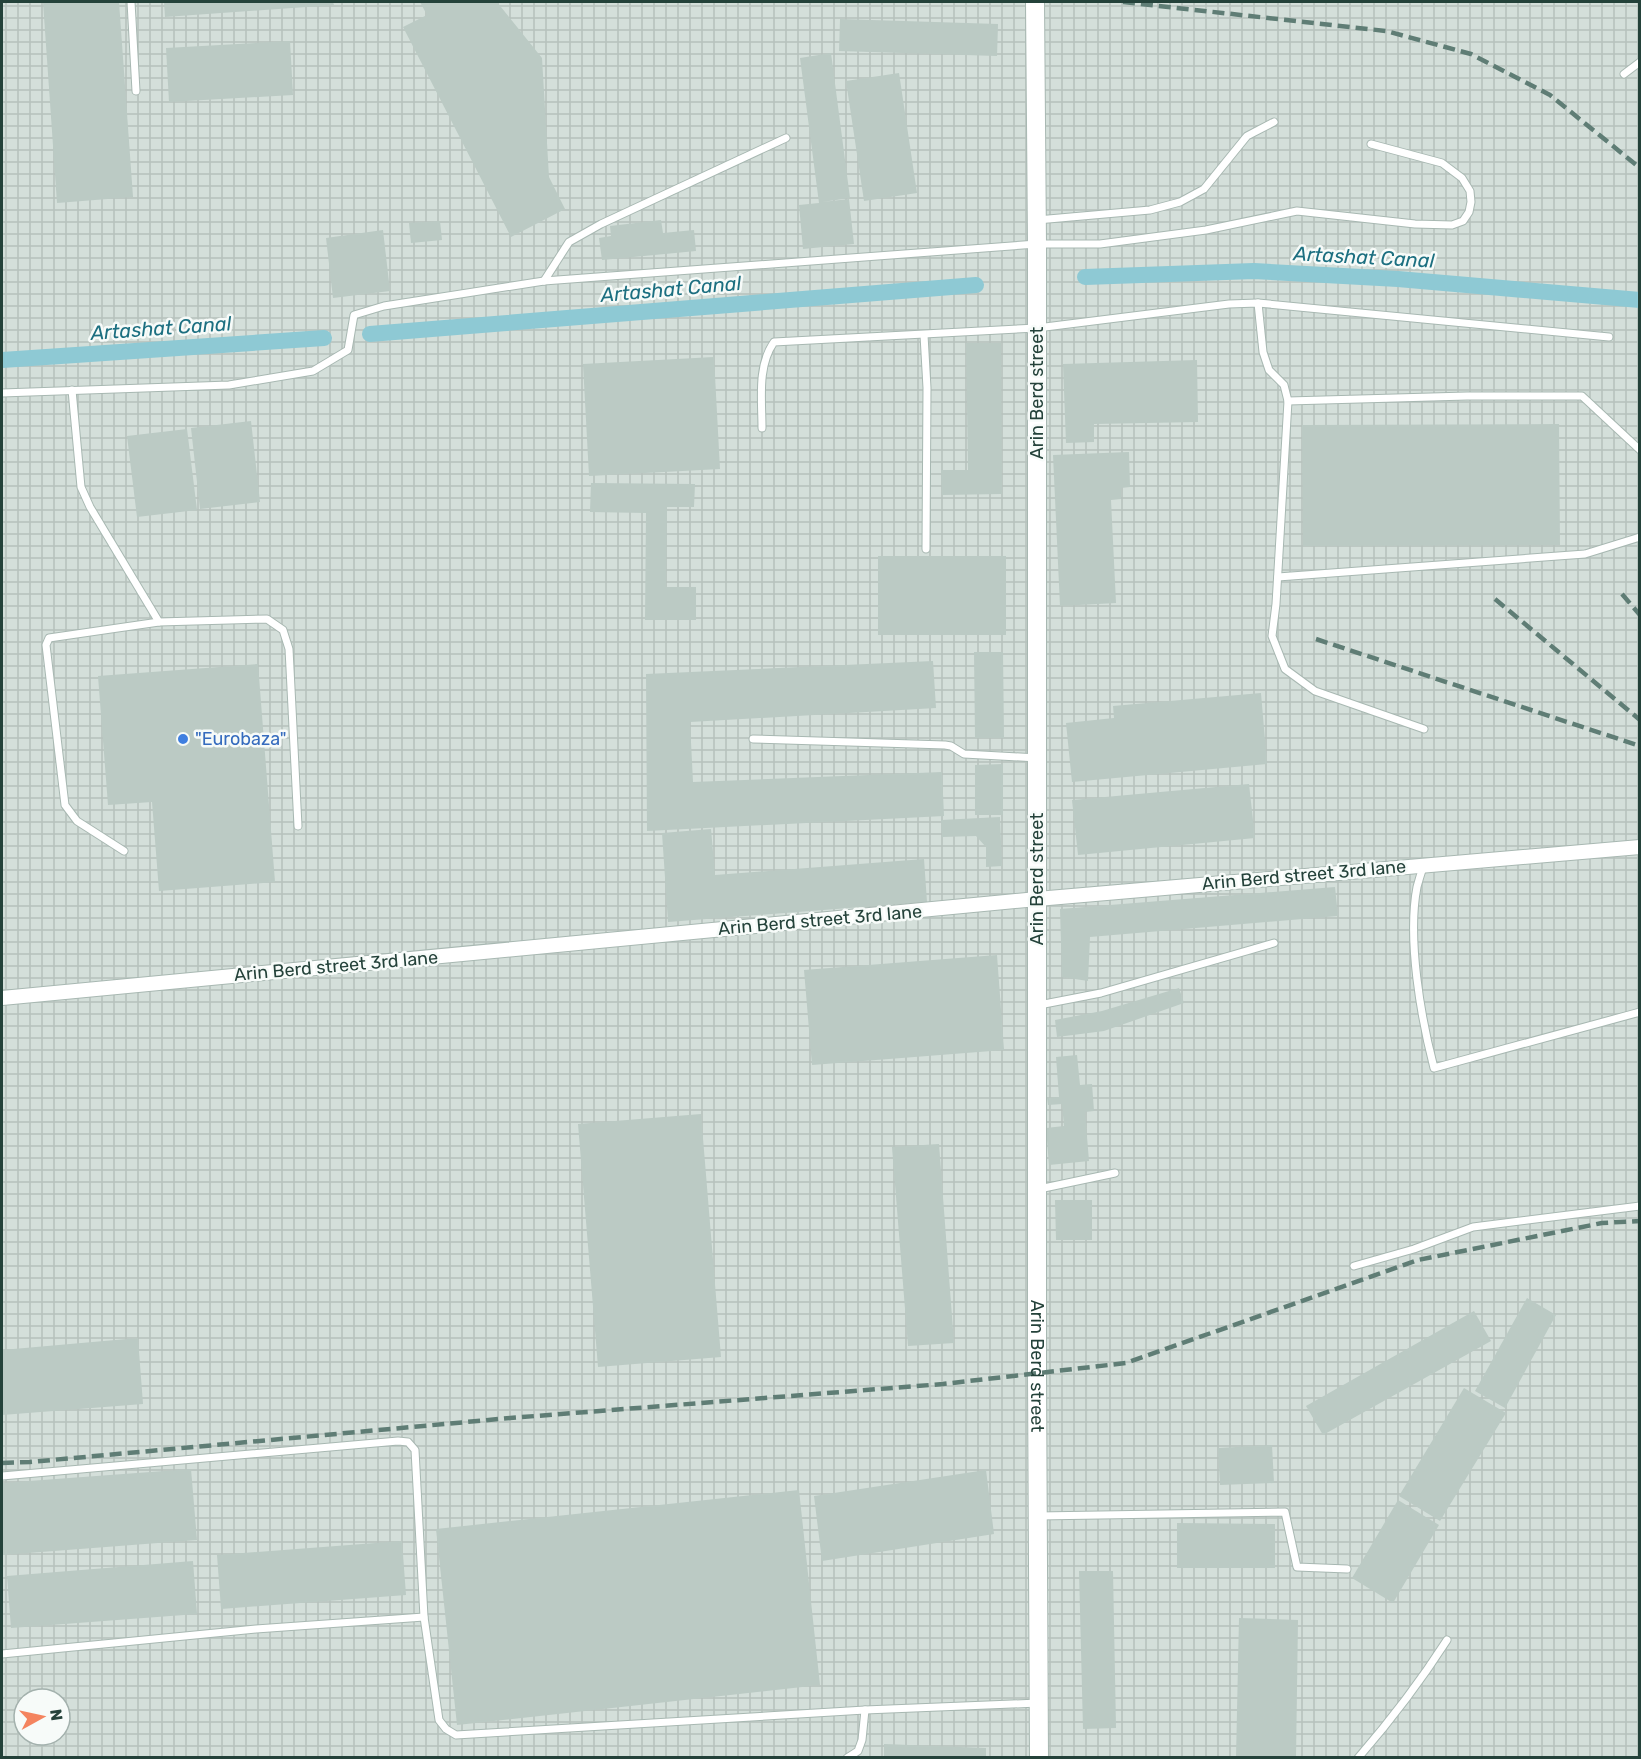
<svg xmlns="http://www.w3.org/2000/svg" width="1641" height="1759" viewBox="0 0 1641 1759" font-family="Rubik,sans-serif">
<defs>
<pattern id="industrial-grid" width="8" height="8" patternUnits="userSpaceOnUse" patternTransform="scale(1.5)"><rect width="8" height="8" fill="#d4dfda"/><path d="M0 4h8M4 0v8" fill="none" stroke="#b6c1bc"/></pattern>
</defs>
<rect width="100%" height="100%" fill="#e6efeb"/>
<path fill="url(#industrial-grid)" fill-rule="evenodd" d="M2,2H1639V1757L2,1758ZM24,1699H60V1735H24Z"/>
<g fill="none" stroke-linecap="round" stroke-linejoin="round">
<g stroke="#8ec9d4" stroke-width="16">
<path d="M1085,277L1254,271L1398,279L1640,300"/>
<path d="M370,334L976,285"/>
<path d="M2,360L324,338"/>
</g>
</g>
<g fill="#bbcac4">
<path d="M43,2H119L133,197L57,203Z"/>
<path d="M164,2H333L334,5L165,17Z"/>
<path d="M420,2H497L542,58L549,177L565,209L511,237L403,27L427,15Z"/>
<path d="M840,19L998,24L997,56L839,51Z"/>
<path d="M290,41L293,95L169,102L166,48Z"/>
<path d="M831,53L850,198L822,202L849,199L854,244L803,249L799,205L819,203L800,58Z"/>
<path d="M899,73L917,193L864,201L846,81Z"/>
<path d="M661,220L663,233L694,230L696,251L602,260L599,238L611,236L610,226Z"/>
<path d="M440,221L442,240L411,243L409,223Z"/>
<path d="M383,230L390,291L333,298L326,238Z"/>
<path d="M966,343H1001L1002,494L942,495L941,470H968Z"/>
<path d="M714,357L720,469L589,476L583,364Z"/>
<path d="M1197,360L1198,422L1094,424V442L1066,443L1063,364Z"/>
<path d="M251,421L260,502L200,509L191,428Z"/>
<path d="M1559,424L1560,545L1303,546L1302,425Z"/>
<path d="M187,429L197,510L137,517L127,436Z"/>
<path d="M1129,452L1130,487L1121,488V499L1111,500L1116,603L1060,606L1053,455Z"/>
<path d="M591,483L695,484L694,507H667L666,587H696V620H645L646,513L590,512Z"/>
<rect x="878" y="556" width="128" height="79"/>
<path d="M974,652H1003L1004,738H975Z"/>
<path d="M933,661L936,708L690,722L693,782L942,772L944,816L647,831L646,674Z"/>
<path d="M258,664L275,882L159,891L152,802L108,805L98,676Z"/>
<path d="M1261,693L1267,764L1072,782L1066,723L1114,718L1113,706Z"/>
<path d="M1003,764V815H975V765Z"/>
<path d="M1249,784L1255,838L1078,855L1072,800Z"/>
<path d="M1000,817L1002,866L986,867V847L976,836L942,837L941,820Z"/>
<path d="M711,829L715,875L924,859L927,902L668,922L662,833Z"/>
<path d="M1335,887L1338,916L1090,937L1088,981L1062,977L1060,909Z"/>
<path d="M997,955L1004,1050L812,1065L804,970Z"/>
<path d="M1179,988L1184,1003L1104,1031L1057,1037L1055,1020L1102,1011Z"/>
<path d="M1077,1055L1080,1085L1092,1084L1094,1111L1085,1112L1089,1161L1049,1165L1046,1128L1064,1126L1062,1104L1048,1105L1047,1098L1059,1097L1056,1057Z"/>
<path d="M701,1114L721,1357L598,1367L578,1124Z"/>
<path d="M939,1144L954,1343L908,1346L892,1147Z"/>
<path d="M1055,1200H1092V1240H1056Z"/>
<path d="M1527,1298L1556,1315L1505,1408L1475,1391Z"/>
<path d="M1474,1311L1491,1341L1323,1435L1306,1406Z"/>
<path d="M138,1338L143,1404L2,1415V1350Z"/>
<path d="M1464,1388L1506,1413L1440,1521L1399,1496Z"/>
<path d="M1272,1445L1274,1483L1220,1485L1218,1448Z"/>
<path d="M191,1469L197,1540L2,1555V1483Z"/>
<path d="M986,1470L994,1534L822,1561L814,1496Z"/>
<path d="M799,1490L820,1685L457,1725L436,1529Z"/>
<path d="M1398,1500L1439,1525L1393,1603L1352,1578Z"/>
<path d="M1177,1523L1275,1524V1568H1177Z"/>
<path d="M402,1541L406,1595L221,1609L217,1555Z"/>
<path d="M193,1561L197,1614L11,1628L7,1576Z"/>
<path d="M1079,1571H1113L1116,1728L1083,1729Z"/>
<path d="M1239,1618L1298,1620L1296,1758H1236Z"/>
<path d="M884,1744L986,1748V1758H884Z"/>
</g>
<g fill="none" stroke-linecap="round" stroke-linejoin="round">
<defs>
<g id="service">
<path d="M131,2L136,91"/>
<path d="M1624,74L1640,62"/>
<path d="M1037,220L1150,210L1180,202L1204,189L1247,136L1274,122"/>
<path d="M544,281L569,242L601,224L786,138"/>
<path d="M1258,303L1263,352L1269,370L1284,385L1288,401L1276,604L1272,636L1285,669L1315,691L1424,729"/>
<path d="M924,335L927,388L926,549"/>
<path d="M72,390L81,487L90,507L159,622L267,619L283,630L289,649L298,826"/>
<path d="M2,393L229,385L313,371L348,350L354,315L384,306L544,281L1037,244H1100L1206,230L1297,211L1415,224L1452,225L1463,221L1469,212L1471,202L1470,191L1462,178L1442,163L1371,144"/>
<path d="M1288,401L1467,396H1582L1640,450"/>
<path d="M762,428C762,400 757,366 774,342L1037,328L1229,304L1258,303L1609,337"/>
<path d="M1278,577L1585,554L1640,537"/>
<path d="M753,739L945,745L951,746L964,754L1037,758"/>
<path d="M124,851L77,821L65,805L46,645L49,638L159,622"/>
<path d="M1424,865C1421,872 1419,880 1417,887C1407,939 1421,1018 1434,1068L1640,1012"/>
<path d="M1039,1005L1101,993L1274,943"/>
<path d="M1039,1189L1115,1173"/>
<path d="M1354,1266L1414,1249L1473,1227L1640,1206"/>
<path d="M2,1476L398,1441L408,1442L415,1450L424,1617L439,1720L446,1729L456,1735L865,1710L1038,1703"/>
<path d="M1038,1516L1285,1512L1297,1567L1347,1569"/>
<path d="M2,1654L256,1629L424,1617"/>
<path d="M847,1758L858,1751L862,1740L865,1710"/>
<path d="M1358,1758C1391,1720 1420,1682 1447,1640"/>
</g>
<path id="minor" d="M2,998L1037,899L1640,847"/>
<g id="tertiary">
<path id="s1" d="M1035,2L1037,244V1373L1039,1758"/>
</g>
</defs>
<use href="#service" stroke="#a8b8b2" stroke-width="9"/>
<use href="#minor" stroke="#a8b8b2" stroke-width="16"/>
<use href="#tertiary" stroke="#a8b8b2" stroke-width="20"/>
<use href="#service" stroke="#fff" stroke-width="7"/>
<use href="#minor" stroke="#fff" stroke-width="14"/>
<use href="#tertiary" stroke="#fff" stroke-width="18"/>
<g stroke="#5f7d75" stroke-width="4.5" stroke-dasharray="12 6" stroke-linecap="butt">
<path d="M1123,2L1386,31L1471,54L1550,95L1640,168"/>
<path d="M1622,594L1640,615"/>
<path d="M1495,599L1640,720"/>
<path d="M1316,639L1640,746"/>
<path d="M2,1463L30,1462L510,1418L943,1384L1126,1363L1418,1260L1602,1223L1640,1221"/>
</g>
</g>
<circle fill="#3f7fe0" stroke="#f7fbf9" stroke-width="2" cx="183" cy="739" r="6"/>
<g text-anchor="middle" stroke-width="5" stroke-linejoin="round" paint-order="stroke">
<g font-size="18" fill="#24423a" stroke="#f7fbf9">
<text transform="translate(1037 393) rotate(-90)" y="6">Arin Berd street</text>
<text transform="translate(1304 875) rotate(-5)" y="6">Arin Berd street 3rd lane</text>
<text transform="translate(1037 879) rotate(-90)" y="6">Arin Berd street</text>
<text transform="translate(820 920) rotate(-5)" y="6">Arin Berd street 3rd lane</text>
<text transform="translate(336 966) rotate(-5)" y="6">Arin Berd street 3rd lane</text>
<text dy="6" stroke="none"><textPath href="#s1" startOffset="1364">Arin Berd street</textPath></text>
</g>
<g font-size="18" fill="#366cbe" stroke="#f7fbf9" text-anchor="start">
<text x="195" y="745">"Eurobaza"</text>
</g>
<g font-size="20" font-style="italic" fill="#1c6f80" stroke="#f7fbf9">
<text transform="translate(1364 257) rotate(3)" y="7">Artashat Canal</text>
<text transform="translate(671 289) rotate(-5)" y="7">Artashat Canal</text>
<text transform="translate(161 328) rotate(-4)" y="7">Artashat Canal</text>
</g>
</g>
<rect width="1641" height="1759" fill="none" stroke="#24423a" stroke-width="6"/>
<g transform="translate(42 1717) rotate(82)"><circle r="28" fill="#f7fbf9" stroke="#a3b1ad" stroke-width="1.5"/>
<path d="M0-4.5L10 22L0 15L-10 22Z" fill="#f4845f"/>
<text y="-9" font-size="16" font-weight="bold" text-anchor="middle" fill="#24423a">N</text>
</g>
</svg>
